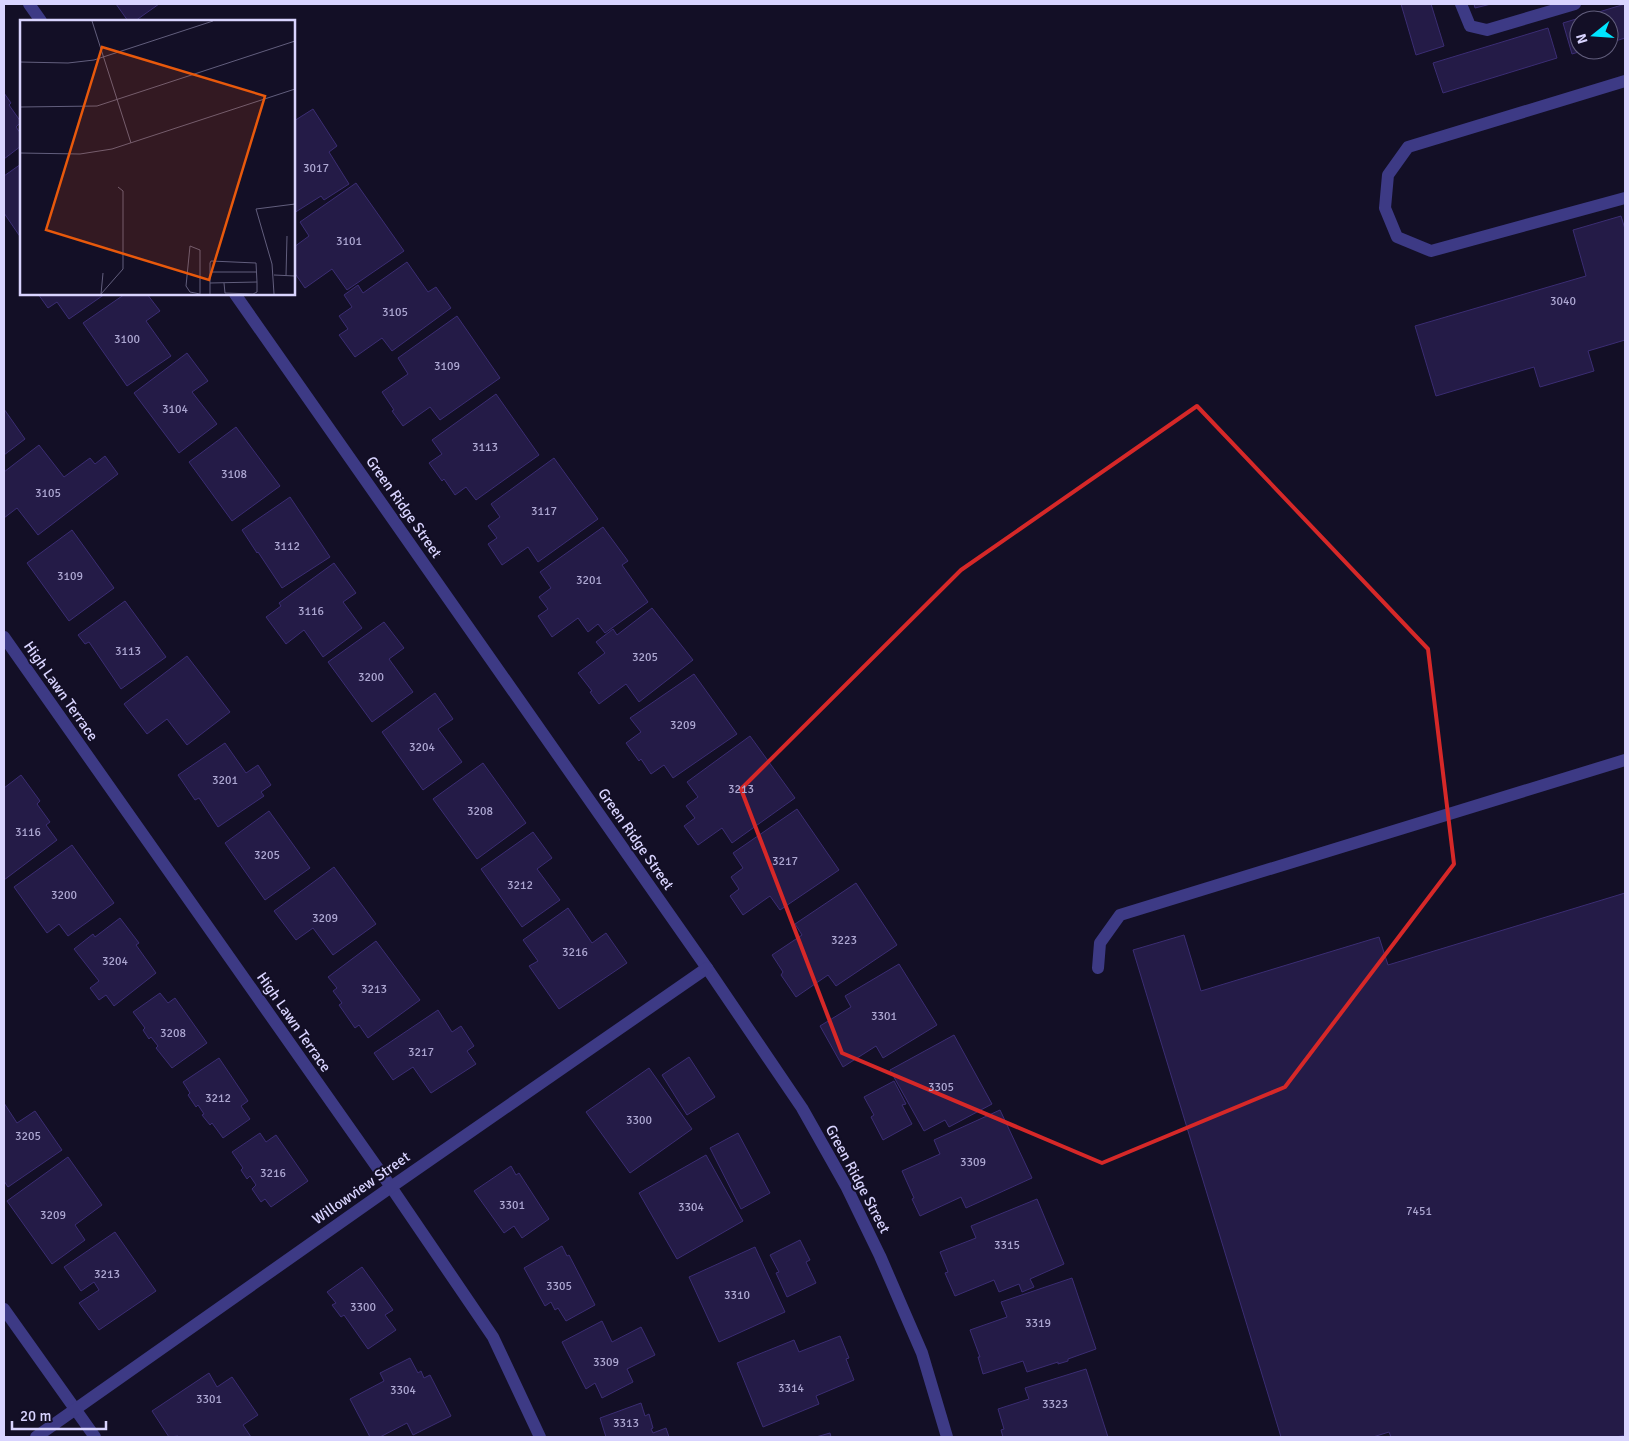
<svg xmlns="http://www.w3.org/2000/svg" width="1629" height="1441" viewBox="0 0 1629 1441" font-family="Signika,sans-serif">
<rect width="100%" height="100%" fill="#130f26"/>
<g fill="#241b47" stroke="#3b2d73">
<path d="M116,4H159L135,21H128Z"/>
<path d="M1401,4H1431L1444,46L1416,55Z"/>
<path d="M1474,4H1491L1475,8Z"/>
<path d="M1625,4V38L1609,43V20H1579V50H1585L1572,54L1563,23Z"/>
<path d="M1548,28L1557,58L1443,93L1433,63Z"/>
<path d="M4,93L11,103L9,105L21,122L16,127L21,134V146L4,159Z"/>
<path d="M313,109L337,146L329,152L349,184L324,200L321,196L294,213V121Z"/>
<path d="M21,164V238L4,213V176Z"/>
<path d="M356,183L404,251L347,290L332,269L305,288L294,272V247L309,236L300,222Z"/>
<path d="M1621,216L1625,229V340L1588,351L1594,371L1540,387L1534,367L1436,396L1415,326L1586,276L1573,230Z"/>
<path d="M407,262L428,292L436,287L451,308L392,351L382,338L355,357L339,335L348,329L339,316L352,307L344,295L358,285L363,293Z"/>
<path d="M38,294H105L69,319L57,302L48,308Z"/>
<path d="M125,294H147L160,311L146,321L171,356L127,386L83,323Z"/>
<path d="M457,316L500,378L440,420L430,407L403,426L392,411L394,410L382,392L408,374L398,358Z"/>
<path d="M187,353L208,381L192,392L217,424L179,453L134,393Z"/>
<path d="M496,394L539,455L476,500L466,487L455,495L444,479L442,481L429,463L442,454L432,440Z"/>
<path d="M4,409L25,439L4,455Z"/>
<path d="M236,427L280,486L232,521L189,462Z"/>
<path d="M39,445L64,477L90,458L95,464L105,456L118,474L38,535L17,508L4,518V472Z"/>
<path d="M554,458L598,519L538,562L528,547L502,565L488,544L497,538L488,526L500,517L491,504Z"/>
<path d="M290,497L330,557L282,588L258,552L257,553L242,530Z"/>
<path d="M603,527L628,561L622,565L648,602L605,633L598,624L588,632L578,618L552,637L538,616L548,609L539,597L551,588L540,572Z"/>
<path d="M72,530L114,588L69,621L27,563Z"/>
<path d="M334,563L356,593L343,602L362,628L323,657L304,630L286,644L266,617L281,606L279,603Z"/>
<path d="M125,601L166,657L121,689L89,642L85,644L78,635Z"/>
<path d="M652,608L693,660L639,702L626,684L599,704L590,692L592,691L578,673L605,653L596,642L613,629L617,635Z"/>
<path d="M384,622L404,648L389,659L413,692L372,722L328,662Z"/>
<path d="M187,656L230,712L187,745L167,719L147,734L124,704Z"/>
<path d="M694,674L737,734L673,778L664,765L651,774L641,759L639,761L626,743L641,732L630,718Z"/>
<path d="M435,693L453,719L438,729L462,762L423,790L382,732Z"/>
<path d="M750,736L795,798L732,843L722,828L698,845L684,826L695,818L686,806L698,797L687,782Z"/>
<path d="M225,743L246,773L258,765L271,785L261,792L264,796L218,827L199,798L195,800L178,775Z"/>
<path d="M483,763L526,823L477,859L433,799Z"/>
<path d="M21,775L40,801L37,804L50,822L46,825L57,840L4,880V788Z"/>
<path d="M797,809L839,870L780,910L770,896L743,915L730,896L739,889L731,877L743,868L733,853Z"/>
<path d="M269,811L310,868L265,900L225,843Z"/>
<path d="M533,832L552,858L537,869L560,900L522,927L481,869Z"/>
<path d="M72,845L114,903L68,936L59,924L47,933L14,887Z"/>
<path d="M334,867L376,924L333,955L313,928L296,940L274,911Z"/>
<path d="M856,883L897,945L836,986L828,975L796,997L781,975L783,972L772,955L802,935L795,924Z"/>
<path d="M1625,893V1435L1616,1437H1391L1389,1432L1373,1437H1281L1133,950L1184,935L1201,991L1379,937L1388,965Z"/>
<path d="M568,908L592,943L606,933L627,963L559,1009L529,966L538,961L523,940Z"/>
<path d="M120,918L139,943L136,945L156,973L114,1006L106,995L99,1000L90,988L99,981L74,949L93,934L95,937Z"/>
<path d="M376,941L420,1000L368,1038L359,1025L355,1028L339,1005L342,1003L333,991L337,988L328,977Z"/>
<path d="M899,964L937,1025L883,1058L876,1046L843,1067L820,1026L851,1007L845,996Z"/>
<path d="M160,993L168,1003L175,998L207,1043L172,1068L156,1048L158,1046L151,1037L149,1039L143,1030L145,1028L133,1012Z"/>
<path d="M438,1010L452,1032L461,1026L474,1046L467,1051L476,1064L431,1093L413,1067L393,1080L374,1053Z"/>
<path d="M954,1035L992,1104L949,1127L945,1120L924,1131L890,1070Z"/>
<path d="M689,1057L715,1097L687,1115L662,1075Z"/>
<path d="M219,1058L248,1101L241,1106L250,1119L223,1138L212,1123L210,1125L202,1115L204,1114L198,1105L196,1107L188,1095L190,1093L183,1082Z"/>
<path d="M649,1068L692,1129L630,1173L586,1112Z"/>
<path d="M894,1081L906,1104L902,1105L912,1124L883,1140L871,1117L874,1115L864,1097Z"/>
<path d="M4,1103L17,1123L35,1111L62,1150L8,1187L4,1181Z"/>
<path d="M1000,1110L1032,1178L966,1208L961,1197L920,1216L912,1199L914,1198L902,1171L940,1154L934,1140Z"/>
<path d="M260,1133L266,1142L276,1135L308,1181L271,1207L265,1199L261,1202L252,1189L256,1185L250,1176L247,1179L241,1170L243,1168L232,1152Z"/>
<path d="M738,1133L770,1193L741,1209L710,1148Z"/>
<path d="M706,1155L743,1221L677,1259L639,1193Z"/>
<path d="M68,1157L102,1205L75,1225L85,1240L52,1264L7,1201Z"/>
<path d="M511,1166L516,1175L519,1173L549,1219L522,1238L514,1226L504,1233L474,1191Z"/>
<path d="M1037,1199L1064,1264L1030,1279L1034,1287L1022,1292L1019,1284L999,1292L994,1280L955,1296L945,1273L948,1272L940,1252L976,1238L971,1226Z"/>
<path d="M115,1232L156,1291L99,1330L79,1303L99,1290L94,1282L81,1291L64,1267Z"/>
<path d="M800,1240L810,1260L806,1262L816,1283L787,1297L776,1273L779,1272L770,1255Z"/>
<path d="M562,1246L567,1256L569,1255L595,1305L566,1321L558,1308L555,1310L551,1302L545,1306L524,1268Z"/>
<path d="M755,1247L785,1312L719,1342L689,1277Z"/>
<path d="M362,1267L393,1310L385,1315L396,1330L368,1349L344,1315L341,1317L332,1305L336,1303L327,1292Z"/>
<path d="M1072,1278L1096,1349L1068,1359V1361L1058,1364V1362L1027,1372L1023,1361L983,1374L978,1357H980L970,1330L1007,1317L1001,1302Z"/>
<path d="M602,1321L612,1342L641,1327L655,1355L627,1369L633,1382L602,1398L595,1383L586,1389L562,1342Z"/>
<path d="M840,1336L849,1358L846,1359L854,1380L816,1396L819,1404L763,1427L737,1363L794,1340L799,1352Z"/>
<path d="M410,1358L418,1373L421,1371L424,1378L430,1375L451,1416L413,1435L407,1423L380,1437H370L350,1399L384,1381L380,1373Z"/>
<path d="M1086,1369L1108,1437H1003L1001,1430L1004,1429L998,1409L1029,1399L1025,1388Z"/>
<path d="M209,1373L217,1387L232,1377L258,1415L243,1425L251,1437H179L178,1436L169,1437L152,1411Z"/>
<path d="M641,1403L645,1416L649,1414L653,1428L651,1429L653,1433L666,1428L669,1437H606L600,1418Z"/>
<path d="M830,1433L831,1437H816Z"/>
</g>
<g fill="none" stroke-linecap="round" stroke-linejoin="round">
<g stroke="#3d3a85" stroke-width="12">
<path d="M1461,4L1470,26L1487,30L1575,4"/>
<path d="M1625,81L1408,147L1388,175L1385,208L1397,237L1431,251L1625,198"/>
<path d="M1098,968L1100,943L1120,915L1625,760"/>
</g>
<g stroke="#3d3a85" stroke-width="12">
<path d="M29,4L41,21"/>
<path d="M235,294L707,968L802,1108L846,1186L880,1256L922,1353L947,1437"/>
<path d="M4,637L391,1187L493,1337L540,1437"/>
<path d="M4,1309L95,1437"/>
<path d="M36,1437L391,1187L707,968"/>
</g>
</g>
<path fill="none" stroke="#d62828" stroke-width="4" stroke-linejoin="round" d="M1197,406L1428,649L1454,864L1285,1087L1102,1163L842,1053L741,789L961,570Z"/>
<g text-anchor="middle" stroke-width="4" stroke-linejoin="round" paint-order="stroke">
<g font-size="12" fill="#aca6d1">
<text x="316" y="172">3017</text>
<text x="349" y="245">3101</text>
<text x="1563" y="305">3040</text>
<text x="395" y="316">3105</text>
<text x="127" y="343">3100</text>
<text x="447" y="370">3109</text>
<text x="175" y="413">3104</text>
<text x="485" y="451">3113</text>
<text x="234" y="478">3108</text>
<text x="48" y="497">3105</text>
<text x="544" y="515">3117</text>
<text x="287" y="550">3112</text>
<text x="70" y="580">3109</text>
<text x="589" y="584">3201</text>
<text x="311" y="615">3116</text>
<text x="128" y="655">3113</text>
<text x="645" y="661">3205</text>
<text x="371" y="681">3200</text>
<text x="683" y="729">3209</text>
<text x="422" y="751">3204</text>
<text x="225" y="784">3201</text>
<text x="741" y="793">3213</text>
<text x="480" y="815">3208</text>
<text x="28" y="836">3116</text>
<text x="267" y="859">3205</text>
<text x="785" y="865">3217</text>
<text x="520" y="889">3212</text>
<text x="64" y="899">3200</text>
<text x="325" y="922">3209</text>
<text x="844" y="944">3223</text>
<text x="575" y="956">3216</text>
<text x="115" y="965">3204</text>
<text x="374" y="993">3213</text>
<text x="884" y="1020">3301</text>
<text x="173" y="1037">3208</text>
<text x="421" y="1056">3217</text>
<text x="941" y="1091">3305</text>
<text x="218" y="1102">3212</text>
<text x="639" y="1124">3300</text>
<text x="28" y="1140">3205</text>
<text x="973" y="1166">3309</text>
<text x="273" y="1177">3216</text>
<text x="512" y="1209">3301</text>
<text x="691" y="1211">3304</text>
<text x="1419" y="1215">7451</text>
<text x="53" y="1219">3209</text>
<text x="1007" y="1249">3315</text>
<text x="107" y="1278">3213</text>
<text x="559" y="1290">3305</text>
<text x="737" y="1299">3310</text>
<text x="363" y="1311">3300</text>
<text x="1038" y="1327">3319</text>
<text x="606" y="1366">3309</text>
<text x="791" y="1392">3314</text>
<text x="403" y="1394">3304</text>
<text x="209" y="1403">3301</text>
<text x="1055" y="1408">3323</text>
<text x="626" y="1427">3313</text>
</g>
<g font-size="15" fill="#d9d4ff" stroke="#130f26">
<text transform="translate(404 507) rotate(55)" y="5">Green Ridge Street</text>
<text transform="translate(61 691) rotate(55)" y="5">High Lawn Terrace</text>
<text transform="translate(636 839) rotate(55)" y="5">Green Ridge Street</text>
<text transform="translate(294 1022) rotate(55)" y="5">High Lawn Terrace</text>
<text transform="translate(858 1179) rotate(62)" y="5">Green Ridge Street</text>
<text transform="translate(361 1188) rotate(-35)" y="5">Willowview Street</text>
</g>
</g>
<g transform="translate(20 20)">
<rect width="275" height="275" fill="#130f26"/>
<path fill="none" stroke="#625e7d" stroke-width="1" d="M72,1L111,123M0,42L48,43L74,40L193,1M0,87L77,86L275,21M0,133L60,134L92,129L275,69M170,226L180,230V274L170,272L166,266ZM190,252H237M83,253L81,274L103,249V171L98,167M254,255L275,256M266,256L267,216M204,263L205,273L233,274L237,272V262M190,274V243L191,241L236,243L237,262L190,263M254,274L252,244L236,189L275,184"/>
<path fill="#e8590c" fill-opacity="0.15" stroke="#e8590c" stroke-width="2.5" d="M82,27L245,76L189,260L26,210Z"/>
<rect width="275" height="275" fill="none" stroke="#d9d4ff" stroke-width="2.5"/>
</g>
<rect width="1629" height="1441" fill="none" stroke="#d9d4ff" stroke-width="10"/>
<g transform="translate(1594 35) rotate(253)"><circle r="24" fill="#130f26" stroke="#625e7d"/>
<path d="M0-4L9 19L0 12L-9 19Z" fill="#00e5ff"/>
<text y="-8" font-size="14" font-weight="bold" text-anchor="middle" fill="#d9d4ff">N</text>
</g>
<path d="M12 1421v8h94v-8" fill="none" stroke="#d9d4ff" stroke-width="2.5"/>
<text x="20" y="1421" font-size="15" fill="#d9d4ff" stroke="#130f26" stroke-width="4" paint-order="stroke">20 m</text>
</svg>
